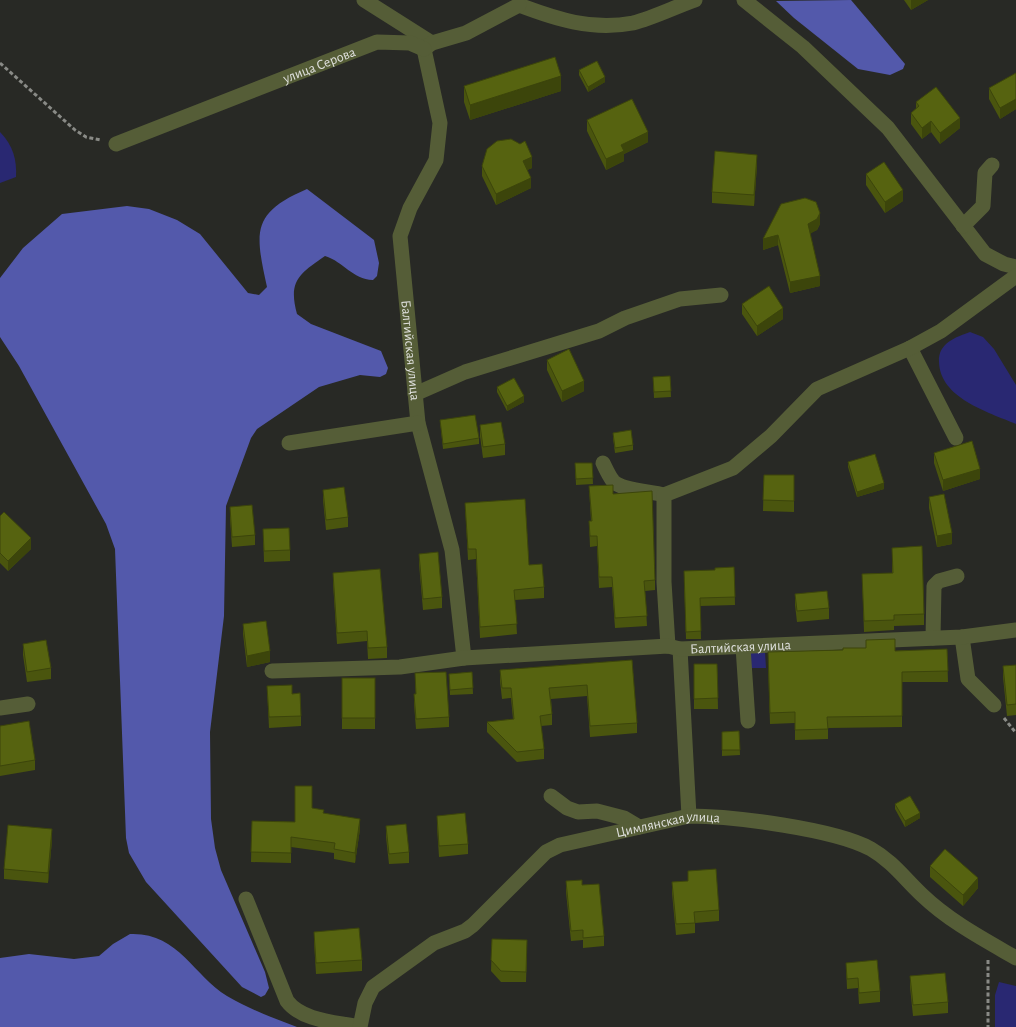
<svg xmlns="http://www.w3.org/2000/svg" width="1016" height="1027" viewBox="0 0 1016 1027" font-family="'Alegreya Sans',sans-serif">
<rect width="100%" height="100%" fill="#282925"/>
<g fill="#292872">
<path d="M0,132C13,145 17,160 16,177L0,183Z"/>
<path d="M970,332L983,337L994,349L1016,385V424C988,412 940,398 939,362C938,343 956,337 970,332Z"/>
<path d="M765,652L766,668H750L749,653Z"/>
<path d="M999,982L1016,986V1027H995V995Z"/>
</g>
<g fill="#5359ab">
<path d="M851,0L905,64L903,69L890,75L858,69L794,18L776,1Z"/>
<path d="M307,189L374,240L379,263L377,276L373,280C352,279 344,262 325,256C299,274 288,281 297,314L311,324L381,351L388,368L386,374L380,377L360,375L319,387L257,429L251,438L226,506L224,616L210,732L211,819L215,848L221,870L265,972L269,988L265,995L261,997L242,987L146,882L129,853L126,838L115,549L106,524L19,366L0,337V278L23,248L62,214L127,206L149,209L177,220L200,234L248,293L259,295L267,287C255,232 251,213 307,189Z"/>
<path d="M130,934C178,932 193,975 227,996C249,1009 273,1018 297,1027H0V958L29,954L74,959L99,956L113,944Z"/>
</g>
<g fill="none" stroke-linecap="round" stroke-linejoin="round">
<g stroke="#898a86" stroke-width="3" stroke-dasharray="4 2.5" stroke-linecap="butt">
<path d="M0,63L75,130L86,137L101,140"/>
<path d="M1004,718L1016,733"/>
<path d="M988,960V1027"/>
</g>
<g stroke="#555d37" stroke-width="15">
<path d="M364,0L432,43"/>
<path d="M744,0L803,47L888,128L985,254L1004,264L1016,267"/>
<path d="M519,5C556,19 592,31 633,23C653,18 675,7 695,0"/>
<path id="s1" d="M424,49L440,123L436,160L410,208L400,236L418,423L452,550L464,658"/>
<path d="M424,49L432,43L466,33L519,5"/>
<path id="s2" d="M116,144L377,42L410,43L424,49"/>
<path d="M963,226L983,206L985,173L992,165"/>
<path d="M910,348L956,438"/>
<path d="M415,394L465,372L599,331L625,318L680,299L721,295"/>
<path d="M289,443L418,423"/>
<path d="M603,463C606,469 609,476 613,481C622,491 651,491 664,495"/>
<path d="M962,637L968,679L994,705"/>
<path d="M933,638L934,586L939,581L957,576"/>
<path d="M668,646L664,582V495L733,468L771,436L817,389L910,348L941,331L1016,276"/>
<path d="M743,647L748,721"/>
<path d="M680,649L689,816"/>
<path id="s3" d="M272,671L400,667L464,658L668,646L680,649L962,637L1016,630"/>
<path d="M0,708L28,704"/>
<path d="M551,796L567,808L578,812L597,811L624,818L639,827"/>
<path d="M246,899L287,1001C302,1021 336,1022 359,1027"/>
<path id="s4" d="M360,1027L365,1003L373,987L434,943L465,931L473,925L546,852L560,845L689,816C732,816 835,829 871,849C892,861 905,879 922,895C949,921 983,939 1016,958"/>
</g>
</g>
<g fill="#4a550e">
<path d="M904,0H928L911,10Z"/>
<path d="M579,70L605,82L588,92L579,75Z"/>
<path d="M1016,73V109L1000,119L989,99V88Z"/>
<path d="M464,86L561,91L470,120L464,102Z"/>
<path d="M916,102L960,128L940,144L931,132L922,139L911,124V113L916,109Z"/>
<path d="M587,120L648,142L624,154V161L606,170L587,131Z"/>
<path d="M757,165L754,206L712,203V192Z"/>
<path d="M482,166L532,168L527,170L531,188L496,205L482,176Z"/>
<path d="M866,174L903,201L885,213L866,185Z"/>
<path d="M820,224L817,230L810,233L820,286L790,293L778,245L763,250V239Z"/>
<path d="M742,304L783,319L757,336L742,314Z"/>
<path d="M547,360L584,391L562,402L547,370Z"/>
<path d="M670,376L671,397L654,398L653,377Z"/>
<path d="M497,387L524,402L507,411L497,392Z"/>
<path d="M440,420L479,438V444L443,449Z"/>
<path d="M480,425L505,444V455L483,458L480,436Z"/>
<path d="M613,433L633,445V450L615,453L613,438Z"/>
<path d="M934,453L980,479L943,491L934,463Z"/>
<path d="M848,462L884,489L857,497L848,467Z"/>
<path d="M575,463H592L593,484L576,485Z"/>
<path d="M764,475H794V512L763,511Z"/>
<path d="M589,486L613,494L655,580V590L645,591L647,626L615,628L612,587L599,588L597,546L590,547L589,521H591Z"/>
<path d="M323,490L348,517V527L326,530L323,500Z"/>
<path d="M929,497L952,544L937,547L929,508Z"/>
<path d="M465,503L529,565L544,587V598L515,600L517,634L480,638L476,559L468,560Z"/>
<path d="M230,507L255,535V545L232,547L230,518Z"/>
<path d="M0,516L31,549L8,571L0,563Z"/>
<path d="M263,529L290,550V561L264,562Z"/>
<path d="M892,548L924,614V625L894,626V630L864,632L862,574L892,573Z"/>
<path d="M419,554L442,597V608L423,610L419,564Z"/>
<path d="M734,567L735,605L700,606L701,639H686L684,579L715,570Z"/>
<path d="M333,573L387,647V658L368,659L367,641L337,644L333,583Z"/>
<path d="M795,594L829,608V619L797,622L795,605Z"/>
<path d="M243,624L270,662L247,667L243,634Z"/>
<path d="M866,640L895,651L947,649L948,682H902V727L828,728V739L795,740V723L770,724L768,663L843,650L866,648Z"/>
<path d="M23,644L51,668V679L27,682L23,655Z"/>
<path d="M632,660L637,723V733L590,737L587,696L551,699L552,714V725L541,726L544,749V759L517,762L487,732V722L513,719L511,698L502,699L500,681V670Z"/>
<path d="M694,664H717L718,709H694Z"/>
<path d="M1016,665V715L1007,716L1003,677V666Z"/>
<path d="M472,672L473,694L450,695L449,674Z"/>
<path d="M415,673L449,717V727L416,729L414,704V694H416Z"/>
<rect x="342" y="678" width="33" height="51"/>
<path d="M267,686L292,694L301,716V726L269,728Z"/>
<path d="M0,726L35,760V770L0,776Z"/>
<path d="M739,731L740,755L722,756V732Z"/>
<path d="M895,804L920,818L905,827L895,809Z"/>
<path d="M312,808L360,829L355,863L334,859V853L291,847V863L251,862L252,821L295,822Z"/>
<path d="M437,816L468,844V854L439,857L437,826Z"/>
<path d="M386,826L409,852V863L389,864L386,837Z"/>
<path d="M52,840L48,883L4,879V869Z"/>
<path d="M930,866L978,888L963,906L930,877Z"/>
<path d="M688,871L719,910V921L695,923V933L676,935L672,893V882L688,881Z"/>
<path d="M566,881L582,885L604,936V946L583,948V940L571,941L566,892Z"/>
<path d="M314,932L362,960V971L316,974L314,942Z"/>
<path d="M492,939L527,950L526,982H501L491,971Z"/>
<path d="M846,963L880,991V1002L859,1004L858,988L847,989Z"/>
<path d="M910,976L948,1002V1013L913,1016L910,987Z"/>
</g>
<g fill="#3c450b">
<path d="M911,0H928L911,10Z"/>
<path d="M561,76V91L470,120V105Z"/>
<path d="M605,77V82L588,92V87Z"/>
<path d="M1016,99V109L1000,119V108Z"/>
<path d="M960,118V128L940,144V133Z"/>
<path d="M931,121V132L922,139V128Z"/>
<path d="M648,132V142L624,154V161L606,170V159L621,145Z"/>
<path d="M757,155V165L754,206V195Z"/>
<path d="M532,157V168L523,172V161Z"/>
<path d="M531,178V188L496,205V194Z"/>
<path d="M903,190V201L885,213V202Z"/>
<path d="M820,213V224L817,230L808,235V224Z"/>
<path d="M778,235V245L763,250V239Z"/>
<path d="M820,276V286L790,293V282Z"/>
<path d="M783,308V319L757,336V326Z"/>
<path d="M584,381V391L562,402V391Z"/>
<path d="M524,396V402L507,411V406Z"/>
<path d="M980,469V479L943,491V480Z"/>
<path d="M884,483V489L857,497V492Z"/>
<path d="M952,533V544L937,547V536Z"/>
<path d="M31,538V549L8,571V561Z"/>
<path d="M270,651V662L247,667V656Z"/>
<path d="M920,813V818L905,827V821Z"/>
<path d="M360,819V829L355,863V853Z"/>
<path d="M52,829V840L48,883V873Z"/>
<path d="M978,878V888L963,906V895Z"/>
</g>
<g fill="#566310" stroke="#3c450b">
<path d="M555,57L561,76L470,105L464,86Z"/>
<path d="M597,61L605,77L588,87L579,70Z"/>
<path d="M1016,73V99L1000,108L989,88Z"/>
<path d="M936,87L960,118L940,133L931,121L922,128L911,113L919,106L916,102Z"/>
<path d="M632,99L648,132L621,145L624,151L606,159L587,120Z"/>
<path d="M511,139L520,144L525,141L532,157L523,161L531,178L496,194L482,166L487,149L497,141Z"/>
<path d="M715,151L757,155L754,195L712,192Z"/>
<path d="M884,162L903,190L885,202L866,174Z"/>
<path d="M805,198L816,202L820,213L817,219L808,224L820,276L790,282L778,235L763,239L781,204Z"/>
<path d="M769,286L783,308L757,326L742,304Z"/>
<path d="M569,349L584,381L562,391L547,360Z"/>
<path d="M670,376L671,391L654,392L653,377Z"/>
<path d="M514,378L524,396L507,406L497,387Z"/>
<path d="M475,415L479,438L443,444L440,420Z"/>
<path d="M501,422L505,444L483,447L480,425Z"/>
<path d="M631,430L633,445L615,448L613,433Z"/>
<path d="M972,441L980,469L943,480L934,453Z"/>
<path d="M875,454L884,483L857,492L848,462Z"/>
<path d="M575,463H592L593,478L576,479Z"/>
<path d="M764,475H794V501L763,500Z"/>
<path d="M613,485V494L652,491L655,580L644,581L647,616L615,618L612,577H599L597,536H590L589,521H592L589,486Z"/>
<path d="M344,487L348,517L326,520L323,490Z"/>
<path d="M944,494L952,533L937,536L929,497Z"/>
<path d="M525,499L529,565L542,564L544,587L514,590L517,624L480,627L476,549H468L465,503Z"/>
<path d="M252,505L255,535L232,537L230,507Z"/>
<path d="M4,512L31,538L8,561L0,553V516Z"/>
<path d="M289,528L290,550L264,551L263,529Z"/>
<path d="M922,546L924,614L894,615V620L864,621L862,574L893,573L892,548Z"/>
<path d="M438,552L442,597L423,599L419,554Z"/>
<path d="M734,567L735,597L700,598L701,631L686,632L684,571L715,570V568Z"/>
<path d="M380,569L387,647L368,648L367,631L337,633L333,573Z"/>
<path d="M827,591L829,608L797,611L795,594Z"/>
<path d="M266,621L270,651L247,656L243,624Z"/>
<path d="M895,639V651L947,649L948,671L902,672V716L827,717L828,729L795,730V712L770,713L768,652L843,650V648H866V640Z"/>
<path d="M46,640L51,668L27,672L23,644Z"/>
<path d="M632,660L637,723L590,726L587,685L549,688L552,714L540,716L544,749L517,752L487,722L514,719L511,688H502L500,670Z"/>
<path d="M694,664H717L718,698L694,699Z"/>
<path d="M1016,665V704L1007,705L1003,666Z"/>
<path d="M446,672L449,717L416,719L414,694H416L415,673Z"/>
<path d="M472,672L473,688L450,690L449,674Z"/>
<rect x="342" y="678" width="33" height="40"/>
<path d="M292,685V694L300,693L301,716L269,717L267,686Z"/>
<path d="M29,721L35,760L0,766V726Z"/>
<path d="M739,731L740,750H722V732Z"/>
<path d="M295,786H312V808L324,810L323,813L360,819L355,853L334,849L335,843L291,837V853L251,852L252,821L295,822Z"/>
<path d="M910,796L920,813L905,821L895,804Z"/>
<path d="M465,813L468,844L439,846L437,816Z"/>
<path d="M406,824L409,852L389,854L386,826Z"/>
<path d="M8,825L52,829L48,873L4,869Z"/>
<path d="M945,849L978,878L963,895L930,866Z"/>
<path d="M716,869L719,910L694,912L695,923L676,924L672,882L688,881V871Z"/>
<path d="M582,880V885L599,884L604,936L583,938V930L571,931L566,881Z"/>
<path d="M359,928L362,960L316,963L314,932Z"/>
<path d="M492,939L527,940L526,972L501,971L491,960Z"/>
<path d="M877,960L880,991L859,993L858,978L847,979L846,963Z"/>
<path d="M945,973L948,1002L913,1005L910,976Z"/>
</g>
<g text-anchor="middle" stroke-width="4" stroke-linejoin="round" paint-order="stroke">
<g font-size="14" fill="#e0e1de" stroke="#1f201b">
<text dy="5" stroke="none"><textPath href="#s2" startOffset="218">улица Серова</textPath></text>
<text dy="5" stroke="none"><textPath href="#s1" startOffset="312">Балтийская улица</textPath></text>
<text dy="5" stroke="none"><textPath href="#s3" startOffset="470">Балтийская улица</textPath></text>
<text dy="5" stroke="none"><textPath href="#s4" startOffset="390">Цимлянская улица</textPath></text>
</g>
</g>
</svg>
